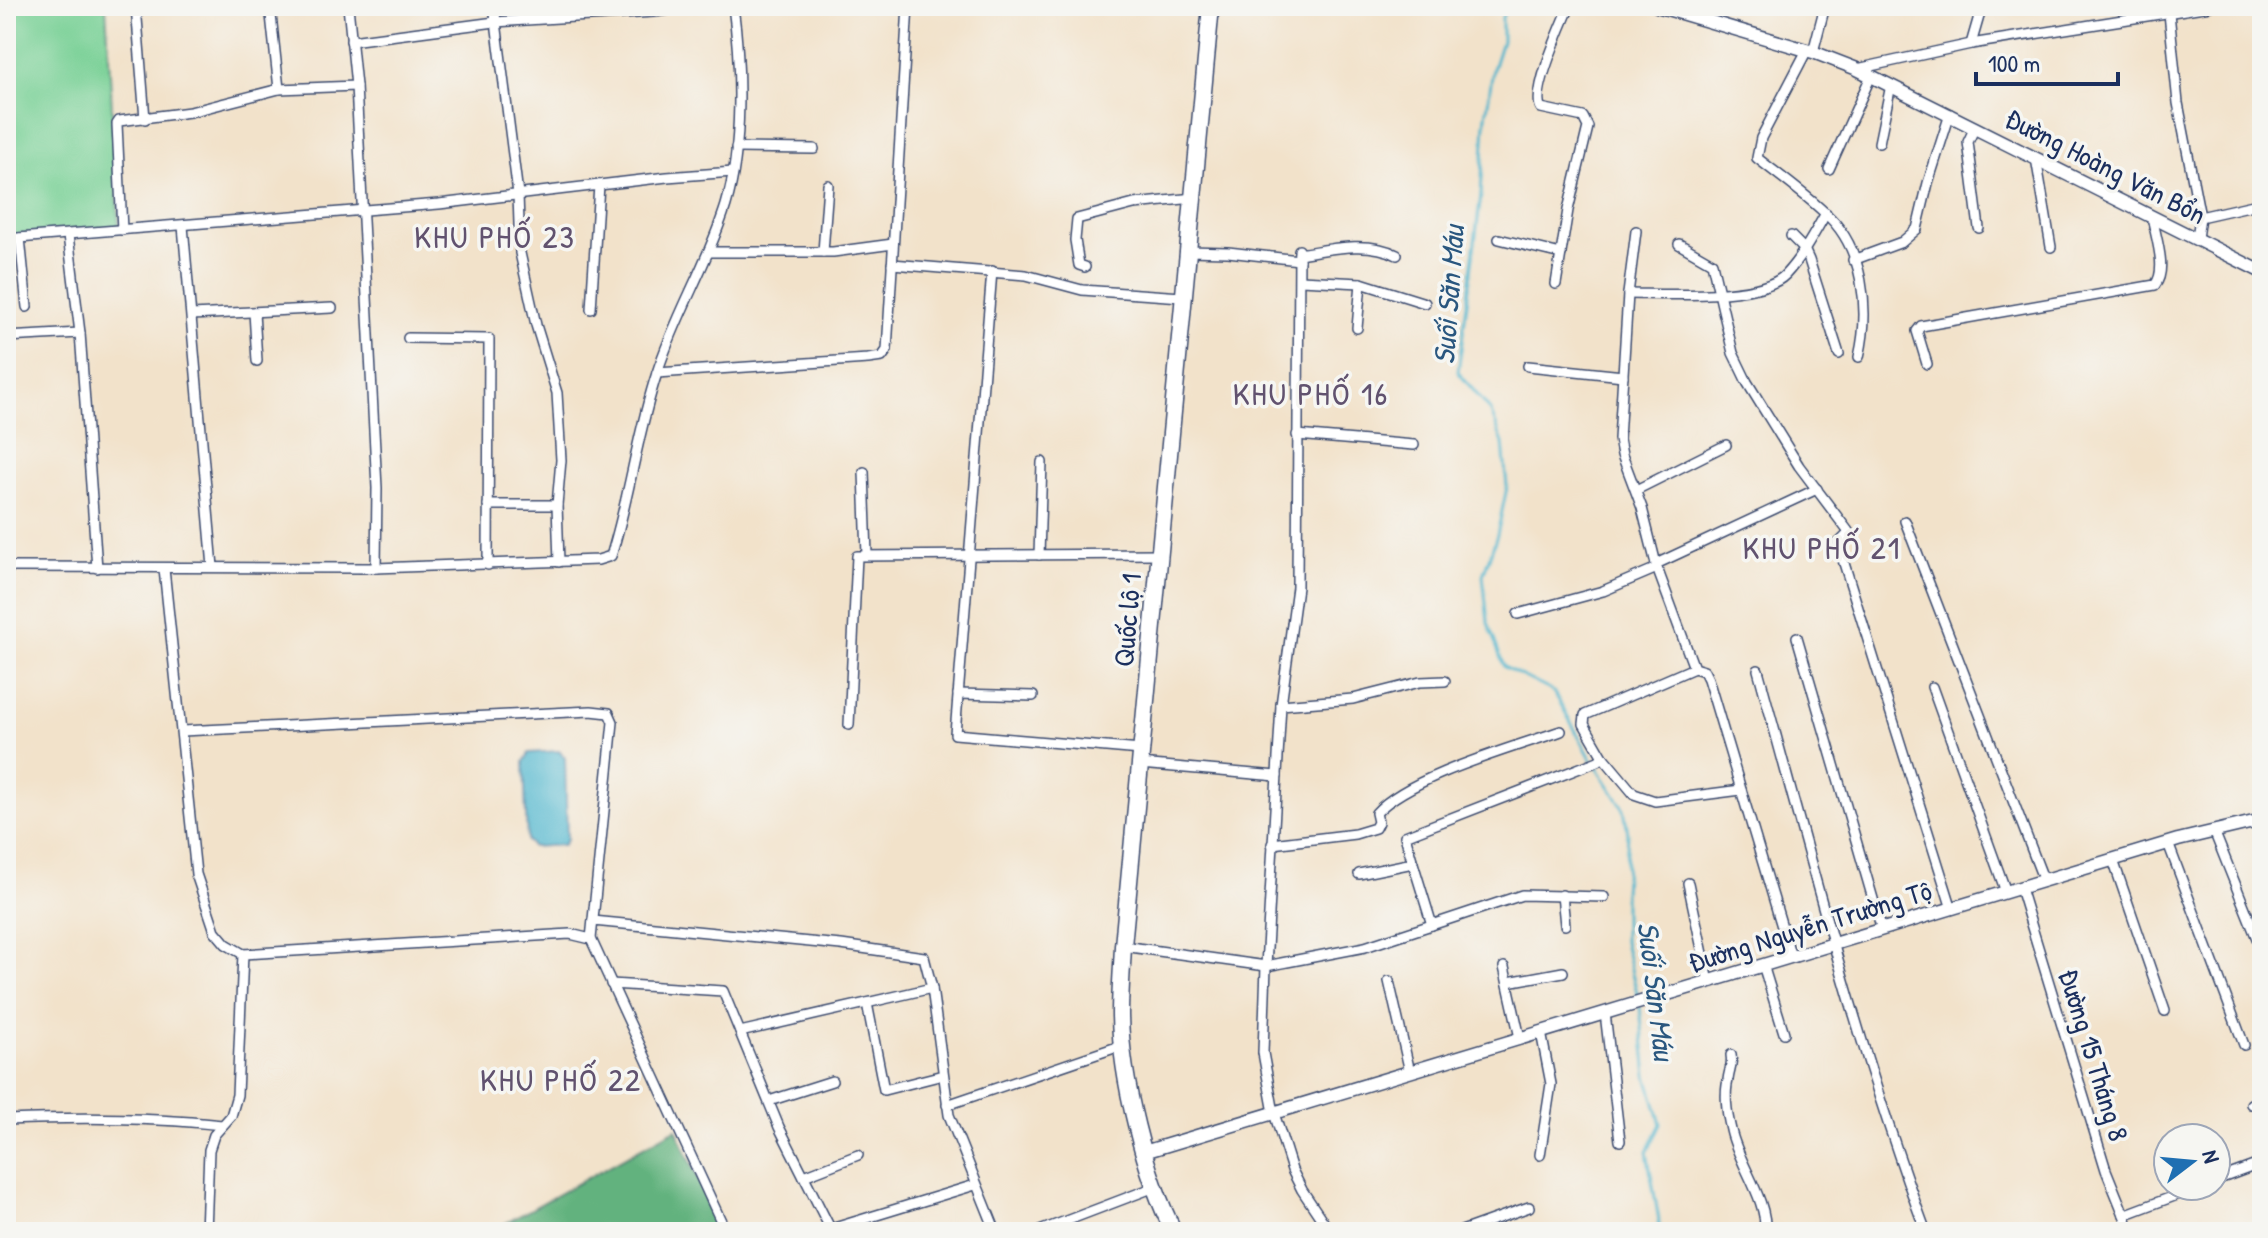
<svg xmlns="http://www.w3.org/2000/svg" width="2268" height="1238" viewBox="0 0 2268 1238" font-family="'Patrick Hand',sans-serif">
<rect width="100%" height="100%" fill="#f6f6f2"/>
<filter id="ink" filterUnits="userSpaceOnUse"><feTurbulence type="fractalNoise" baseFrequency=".0125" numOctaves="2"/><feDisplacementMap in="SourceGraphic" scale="16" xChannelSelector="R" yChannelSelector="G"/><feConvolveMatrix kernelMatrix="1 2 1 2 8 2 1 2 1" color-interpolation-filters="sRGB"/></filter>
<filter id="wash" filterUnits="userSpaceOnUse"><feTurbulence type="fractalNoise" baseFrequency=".006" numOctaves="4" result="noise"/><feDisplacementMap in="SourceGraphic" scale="32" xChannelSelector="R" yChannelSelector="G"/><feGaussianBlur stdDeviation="1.8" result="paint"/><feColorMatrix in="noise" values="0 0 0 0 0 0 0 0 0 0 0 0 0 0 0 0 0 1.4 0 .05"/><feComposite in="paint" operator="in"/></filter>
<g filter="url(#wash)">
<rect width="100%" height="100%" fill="#f2e2ca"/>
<path fill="#78d095" stroke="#4a807a" stroke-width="2" d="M6,6H106L119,227L6,235Z"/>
<path fill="#62b27e" stroke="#3e706e" stroke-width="2" d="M676,1129L722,1232H490Z"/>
<path fill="#4eb5cd" stroke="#347296" stroke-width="2" d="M559,751L565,758L567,840L563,845L533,847L527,841L524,762L529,753Z"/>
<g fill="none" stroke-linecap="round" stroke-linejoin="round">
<g stroke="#4eb5cd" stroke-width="3">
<path d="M1508,6L1502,17V41L1493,69L1485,123L1481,195L1458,372L1490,410L1503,443L1507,487L1497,535L1483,575L1488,623L1504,667L1554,692L1592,760"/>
<path d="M1596,766L1624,809L1628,834L1624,892V942L1639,1000"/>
<path d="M1640,1007L1647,1076L1661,1124L1647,1152L1661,1232"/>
</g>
</g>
</g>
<g filter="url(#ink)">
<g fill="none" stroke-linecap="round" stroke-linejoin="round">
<defs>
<g id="street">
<path d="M136,6L145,119"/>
<path d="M274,6L271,15L279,89"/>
<path d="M348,6L356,86L377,488L376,568"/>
<path d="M494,6L518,194L520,253L536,325L557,393L561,460L557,505L559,562"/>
<path d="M2169,13L2178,103L2200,217L2197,238"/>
<path d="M351,41L495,22L654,12L698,6"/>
<path d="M1971,44L1982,6"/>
<path d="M1807,50L1761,138L1757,158C1780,176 1804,193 1825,213C1864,247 1870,310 1859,357"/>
<path d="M1813,52L1825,6"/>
<path d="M1857,69L1971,44L2210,6"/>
<path d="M1975,127L1968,142L1979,228"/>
<path d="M1879,143L1891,85"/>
<path d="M736,148L814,149"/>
<path d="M2036,158L2051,247"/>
<path d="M1829,169L1871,76"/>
<path d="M2200,217L2262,203"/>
<path d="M183,226L213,567"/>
<path d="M122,230L117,124L119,121L190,112L279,89L356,86"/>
<path d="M1636,231L1628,294L1619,439L1622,455L1642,508L1657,568L1694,668L1704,671L1708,679L1791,957"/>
<path d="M68,235L80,333L97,568"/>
<path d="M1791,236L1804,249L1809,260L1839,354"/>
<path d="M20,238L27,307"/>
<path d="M6,239L439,204L667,177L733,172"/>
<path d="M1499,239L1561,254"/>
<path d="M1679,244L1712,263L1733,353L1747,382L1799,466L1848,531L1847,535L1838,544L1952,909"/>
<path d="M1299,250L1297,587L1281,705L1266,966L1263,1053L1274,1113L1292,1170L1302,1190L1330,1232"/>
<path d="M1188,251L1228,252L1299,260"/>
<path d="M709,252H833L893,244"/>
<path d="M823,252L828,185"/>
<path d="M1299,254C1330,249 1369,240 1397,255"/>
<path d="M1853,260L1902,242L1917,229L1928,183L1950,114"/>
<path d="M892,264L1026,275L1082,290L1182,297"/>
<path d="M1085,267L1079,265L1075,240L1077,219L1134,204L1194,198"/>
<path d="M992,271L955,734L1141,750"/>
<path d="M1300,280L1361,283L1425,303"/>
<path d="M1556,284L1568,210L1588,127L1583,117L1541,108C1531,93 1562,25 1570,6"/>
<path d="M1628,294C1663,294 1761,300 1785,275C1802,257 1814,234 1826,213"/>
<path d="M591,309L599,185"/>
<path d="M254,312L257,361"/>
<path d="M192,315L332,308"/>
<path d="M1357,328L1361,283"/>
<path d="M6,337L80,333"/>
<path d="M408,338L489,339L488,565"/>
<path d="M1927,364L1917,331L1921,326L2155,285C2168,270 2155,235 2152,216"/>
<path d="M1528,366L1623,376"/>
<path d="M657,373L868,359L882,357L887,350L908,6"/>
<path d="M1297,435L1414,445"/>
<path d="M864,472L867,555"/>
<path d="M1636,490L1726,445"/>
<path d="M488,505H557"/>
<path d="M1905,521L2044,881"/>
<path d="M1039,555L1042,462"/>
<path d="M1656,564L1817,489"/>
<path d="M6,567L376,568L598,560L611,556C630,496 637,433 657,373C675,316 708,263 726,205C743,148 741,65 733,6"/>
<path d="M164,569L196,874L215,931L226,944L243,954L570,934L591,939"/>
<path d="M1518,614L1603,591L1657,568"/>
<path d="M1797,637L1882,930"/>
<path d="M1758,670C1810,858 1858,1049 1926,1232"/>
<path d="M1932,687L2006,892"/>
<path d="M958,694L1033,696"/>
<path d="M1281,705L1353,699L1420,682L1445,681"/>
<path d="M849,725L857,556L1159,554"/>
<path d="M182,731L591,711L609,713L613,722L591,939L726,1232"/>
<path d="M1603,757L1634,794L1655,801L1741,790"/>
<path d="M1140,764L1277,776"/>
<path d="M2255,821L2262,840"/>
<path d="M2214,831L2262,951"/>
<path d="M2168,843L2244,1045"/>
<path d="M1272,844L1355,834L1375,828L1378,822L1376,813C1408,777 1512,748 1561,731"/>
<path d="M2113,860L2165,1011"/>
<path d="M1413,863L1432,925"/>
<path d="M1359,874L1413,863L1405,836L1598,761L1603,757L1584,724L1585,715L1694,668"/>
<path d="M1688,883L1709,982"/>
<path d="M2020,888L2106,1170L2131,1232"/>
<path d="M1562,895L1565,925"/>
<path d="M593,921L841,945L924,957L932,988L949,1115L996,1232"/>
<path d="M1123,946L1266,966L1365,947L1522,895L1604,897"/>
<path d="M1763,965L1784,1033"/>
<path d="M1504,967L1520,1038"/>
<path d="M1389,981L1410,1072"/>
<path d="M1508,982L1563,972"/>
<path d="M611,984L723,991L779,1127L832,1232"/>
<path d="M867,1003L884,1090L943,1075"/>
<path d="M1605,1013L1620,1141"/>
<path d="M740,1032L932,988"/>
<path d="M1731,1055C1733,1065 1729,1070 1728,1080C1724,1096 1727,1114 1731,1130C1738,1163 1768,1200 1765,1232"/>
<path d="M769,1101L832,1081"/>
<path d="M2251,1104L2262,1100"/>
<path d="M947,1105L1123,1045"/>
<path d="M6,1120C79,1117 150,1117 222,1125"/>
<path d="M1540,1155L1551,1084L1541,1032"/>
<path d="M804,1176L858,1155"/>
<path d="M2216,1180L2262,1163"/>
<path d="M2124,1215L2201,1186"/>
<path d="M831,1229L975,1185"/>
<path d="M206,1232L209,1150L214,1135L231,1116L237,1095L243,954"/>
<path d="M1037,1232L1155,1187"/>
<path d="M1459,1232L1529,1207"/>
</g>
<g id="secondary">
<path d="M1657,6L1813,52L1857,69L2262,272"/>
<path d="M1144,1152L2178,840L2262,820"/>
</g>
<path id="highway" d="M1174,1232C1145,1176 1121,1078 1120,1015C1120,992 1122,969 1123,946L1211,6"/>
</defs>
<use href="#street" stroke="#3b4a6e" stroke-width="12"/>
<use href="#secondary" stroke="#3b4a6e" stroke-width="15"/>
<use href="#highway" stroke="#3b4a6e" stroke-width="19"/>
<use href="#street" stroke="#fff" stroke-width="9"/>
<use href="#secondary" stroke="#fff" stroke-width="12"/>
<use href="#highway" stroke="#fff" stroke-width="16"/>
</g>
</g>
<g text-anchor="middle" stroke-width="7" stroke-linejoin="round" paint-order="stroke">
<g font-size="28" fill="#1b2f5e" stroke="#f6f6f2">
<text transform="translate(2106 166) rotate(27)" y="10">Đường Hoàng Văn Bổn</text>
<text transform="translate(1127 620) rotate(-85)" y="10">Quốc lộ 1</text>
<text transform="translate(1810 926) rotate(-17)" y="10">Đường Nguyễn Trường Tộ</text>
<text transform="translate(2094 1055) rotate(73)" y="10">Đường 15 Tháng 8</text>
</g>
<g font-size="30" font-style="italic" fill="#2a577f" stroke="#f6f6f2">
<text transform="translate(1449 295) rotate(-86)" y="10">Suối Săn Máu</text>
<text transform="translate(1656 991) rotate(83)" y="10">Suối Săn Máu</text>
</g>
<g font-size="32" letter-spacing="2" fill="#61526f" stroke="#f6f6f2">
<text x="495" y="248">KHU PHỐ 23</text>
<text x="1311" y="405">KHU PHỐ 16</text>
<text x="1822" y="559">KHU PHỐ 21</text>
<text x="561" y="1091">KHU PHỐ 22</text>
</g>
</g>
<rect width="2268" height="1238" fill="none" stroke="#f6f6f2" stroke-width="32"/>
<g transform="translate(2192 1162) rotate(74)"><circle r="38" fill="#f6f6f2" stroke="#9ea6b7" stroke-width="2"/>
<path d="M0-6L14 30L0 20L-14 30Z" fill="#1f6fb2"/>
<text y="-12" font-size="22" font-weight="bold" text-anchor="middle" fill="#1b2f5e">N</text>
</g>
<path d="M1976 72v12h142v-12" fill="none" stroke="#1b2f5e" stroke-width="4"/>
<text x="1988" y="72" font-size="24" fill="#1b2f5e" stroke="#f6f6f2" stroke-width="6" paint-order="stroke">100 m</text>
</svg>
